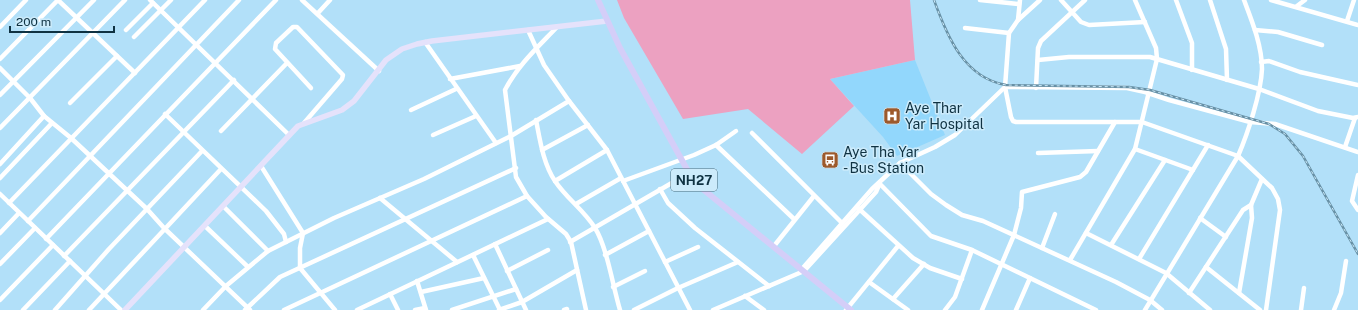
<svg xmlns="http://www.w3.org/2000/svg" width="1358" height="310" viewBox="0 0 1358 310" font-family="'Public Sans',sans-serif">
<rect width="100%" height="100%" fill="#b2e0f9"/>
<path fill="#92d7fc" d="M915,60L945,135L897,156L883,137L830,79Z"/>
<path fill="#eca1c1" d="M617,0H910L915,60L830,79L854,106L802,154L748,109L683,119L624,18Z"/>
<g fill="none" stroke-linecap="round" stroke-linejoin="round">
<g stroke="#fff" stroke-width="4.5">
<path d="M58,0L135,73"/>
<path d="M150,0L289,135"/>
<path d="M302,0L379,71"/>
<path d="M980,0L1019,4"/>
<path d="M1061,0L1081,22L1089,25L1145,22"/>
<path d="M1176,0L1192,43V70"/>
<path d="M1210,0L1226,49L1227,80"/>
<path d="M1271,0L1358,25"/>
<path d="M1297,6L1305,0"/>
<path d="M318,13L330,0"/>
<path d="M1018,20L1020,0"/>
<path d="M1347,21L1354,0"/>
<path d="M0,27L26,0"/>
<path d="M557,27C538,47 518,65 505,90L516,177L527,196L546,217L566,234L571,242L586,310"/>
<path d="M965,28L1009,33"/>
<path d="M126,30L153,3"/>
<path d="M528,30L544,65L569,101L607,150L690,310"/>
<path d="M1255,30L1278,32L1322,45"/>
<path d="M134,37L171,0"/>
<path d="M425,42L496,143"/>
<path d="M0,59L58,0"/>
<path d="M1038,60L1069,57H1150L1259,89L1318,111L1353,118L1358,117"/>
<path d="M1261,62L1269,61L1300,72L1358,85"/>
<path d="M0,68L30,98L44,116L71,138L147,209L164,228L250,310"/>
<path d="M450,79L520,66"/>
<path d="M1036,88L1038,48L1041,41L1085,0"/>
<path d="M0,95L94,0"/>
<path d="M70,103L117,56"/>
<path d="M411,110L456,89"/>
<path d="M165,114L266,211L284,234L286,242"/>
<path d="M536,120C540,140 543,163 555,181C566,198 584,210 595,228C607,247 613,287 620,310"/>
<path d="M304,123L342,79L343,75L297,27H293L276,43L275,49L311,88"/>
<path d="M0,128L125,0"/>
<path d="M221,131L287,63"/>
<path d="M752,133L842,223"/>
<path d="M433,135L476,116"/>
<path d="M716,145L794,219"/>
<path d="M1345,147L1355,118"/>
<path d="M1135,149L1193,170"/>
<path d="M542,150L588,125"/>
<path d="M1038,153L1098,151"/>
<path d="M900,163L931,194L946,205L962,215L983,221L1116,282L1150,300L1162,310"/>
<path d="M0,164L44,116"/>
<path d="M261,166L303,233L300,248V268L335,310"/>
<path d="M1358,175L1352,201L1358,210"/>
<path d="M0,178L52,123"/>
<path d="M555,181L607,150"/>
<path d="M623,181L694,155L716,145L736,131"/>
<path d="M879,183L931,236L972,250L1096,310"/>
<path d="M660,189L668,203L695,228L769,286"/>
<path d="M0,194L121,310"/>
<path d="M380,198L457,262"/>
<path d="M9,203L205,0"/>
<path d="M576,204L621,178"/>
<path d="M223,206L268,251"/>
<path d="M858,208L913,258L930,268L962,279"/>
<path d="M1200,218L1226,237"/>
<path d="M28,221L239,0"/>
<path d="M205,226L248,267"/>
<path d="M0,233L19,213"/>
<path d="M1086,233L1166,273L1210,310"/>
<path d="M46,239L276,0"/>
<path d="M570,242L689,173"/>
<path d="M495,244L526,310"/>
<path d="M1111,245L1165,160"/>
<path d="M774,246L814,196"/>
<path d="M1042,248L1055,214"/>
<path d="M473,255L500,310"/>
<path d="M605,255L649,231"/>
<path d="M64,256L234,80"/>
<path d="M1139,259L1208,145"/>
<path d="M1070,260L1135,149L1157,59L1156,48L1135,0"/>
<path d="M665,262L698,247"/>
<path d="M0,264L35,228"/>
<path d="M1206,267L1260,310"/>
<path d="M802,269L872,189L900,163L935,147L955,135L1005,87L1009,33L1018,20L1040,0"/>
<path d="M507,271L548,250"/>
<path d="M417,281L426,310"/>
<path d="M869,282L908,310"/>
<path d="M613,287L645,271"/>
<path d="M421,292L484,278"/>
<path d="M1189,293L1243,210L1251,205"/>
<path d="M1239,293L1252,218L1251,205L1262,179"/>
<path d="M390,294L398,310"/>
<path d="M745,296L764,310"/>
<path d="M893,299L924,264"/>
<path d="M0,300L53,245"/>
<path d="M23,310L70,261"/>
<path d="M55,310L109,249L202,151"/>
<path d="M89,310L221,169"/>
<path d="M203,310L226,286L268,251L334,218L424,179L511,136L569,101"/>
<path d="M245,310L280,277L516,168"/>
<path d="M284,310L527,196"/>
<path d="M357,310L548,219"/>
<path d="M415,310L425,308"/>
<path d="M452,310L516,289"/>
<path d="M499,310L522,302L577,270"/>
<path d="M564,310L567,309"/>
<path d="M634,310L678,288L738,262"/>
<path d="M713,310L804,271L876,192L879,185"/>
<path d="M846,310L898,246"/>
<path d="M945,310L955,297L972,250"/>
<path d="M982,310L1014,235L1021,208L1022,192L1080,177L1086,172L1115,122"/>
<path d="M1016,310L1030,278"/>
<path d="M1145,310L1238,156C1248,133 1261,93 1262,69C1262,46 1252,21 1244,0"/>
<path d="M1266,310L1280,210L1278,199L1272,188L1238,156L1142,122H1016L1013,121L1011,117L1005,87L1127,88L1145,92L1169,100L1250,122L1275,124L1358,152"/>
<path d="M1301,310L1304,288"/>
<path d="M1334,310L1341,293L1346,261"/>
</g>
<path stroke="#e5e2fb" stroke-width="5.5" d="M125,310L298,126L342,110L354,101L386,60L402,49L417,44L432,41L607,21"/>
<path stroke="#d4cef8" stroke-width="6" d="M598,0L620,48L689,173L699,186L851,310"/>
<defs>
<path id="rail" d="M934,0C947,36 964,78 1006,85L1129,87L1150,90L1269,124L1285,134L1303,156L1358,254"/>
</defs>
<use href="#rail" stroke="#6790a5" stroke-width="2.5"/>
<use href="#rail" stroke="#ccebfb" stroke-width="1" stroke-dasharray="3" stroke-linecap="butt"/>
</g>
<defs>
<symbol id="hospital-square" viewBox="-11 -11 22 22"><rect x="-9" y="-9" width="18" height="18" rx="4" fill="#9d592b" stroke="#ccebfb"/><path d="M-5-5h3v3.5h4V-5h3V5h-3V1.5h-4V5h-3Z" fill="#fff"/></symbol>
<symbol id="bus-square" viewBox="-11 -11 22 22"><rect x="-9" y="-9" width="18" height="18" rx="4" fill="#9d592b" stroke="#ccebfb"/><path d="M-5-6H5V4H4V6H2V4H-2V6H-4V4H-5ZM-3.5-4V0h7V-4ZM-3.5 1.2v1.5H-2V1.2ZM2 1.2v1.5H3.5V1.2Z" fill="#fff"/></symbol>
</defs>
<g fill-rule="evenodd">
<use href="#hospital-square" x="882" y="106" width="20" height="20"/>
<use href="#bus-square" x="820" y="150" width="20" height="20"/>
</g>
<g text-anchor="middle" stroke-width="3" stroke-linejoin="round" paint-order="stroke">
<rect fill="#ccebfb" stroke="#486a7a" stroke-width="1" x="671" y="169" width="46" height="22" rx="3"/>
<g font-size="13" font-weight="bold" fill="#0f3242">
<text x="694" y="185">NH27</text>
</g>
<g font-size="14" fill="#0f3242" stroke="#ccebfb" text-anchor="start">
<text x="905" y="113">Aye Thar<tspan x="905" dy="16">Yar Hospital</tspan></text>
<text x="843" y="157">Aye Tha Yar<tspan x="843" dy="16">- Bus Station</tspan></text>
</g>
</g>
<path d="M10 26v6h104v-6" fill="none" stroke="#0f3242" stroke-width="2"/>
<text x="16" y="26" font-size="12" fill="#0f3242" stroke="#ccebfb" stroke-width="3" paint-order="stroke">200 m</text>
</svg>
